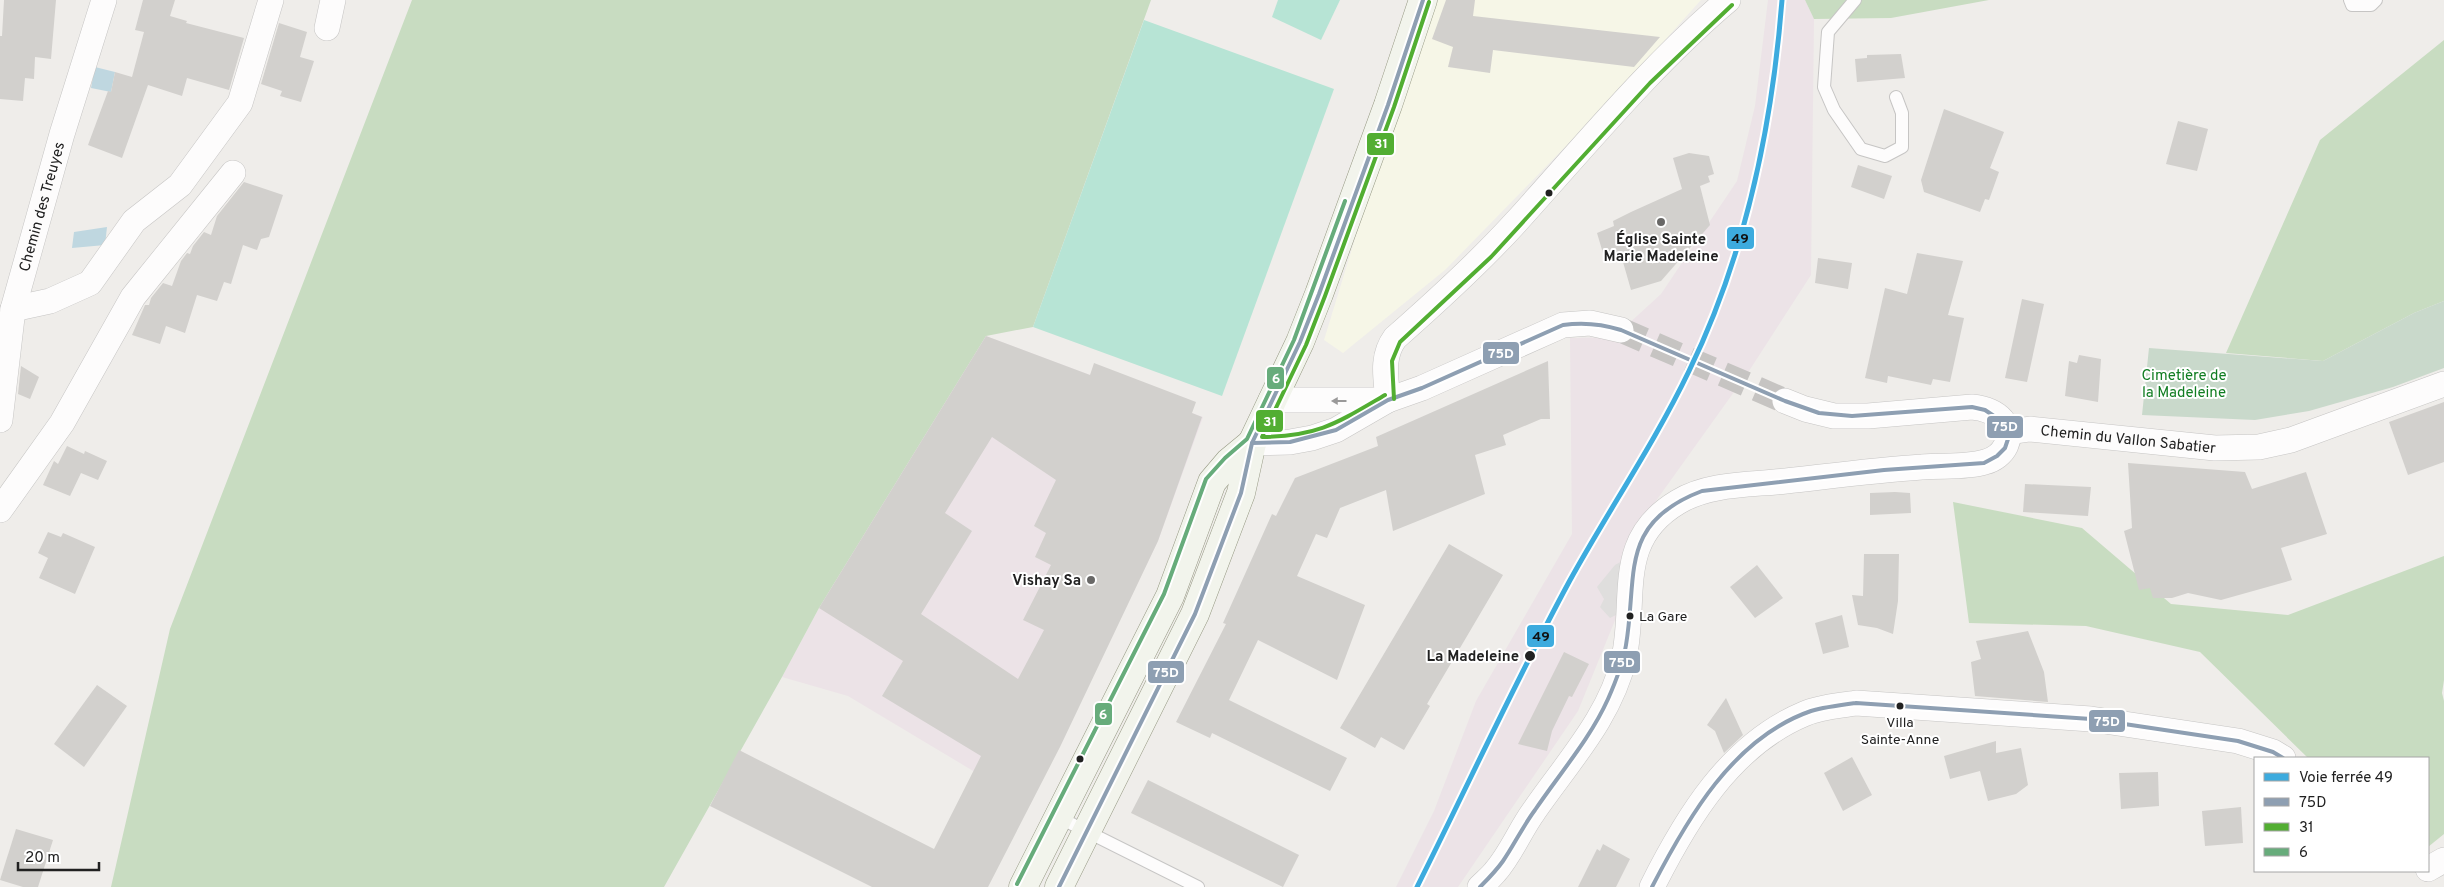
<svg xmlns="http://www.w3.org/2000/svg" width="2444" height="887" viewBox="0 0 2444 887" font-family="Overpass,sans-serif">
<rect width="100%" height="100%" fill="#efedea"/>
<g fill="#ece3e7">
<path d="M1768,0H1805L1814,19L1811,275L1749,371L1653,505L1620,608L1578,711L1458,887H1396L1434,811L1476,701L1572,534L1570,338L1614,337L1661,294L1737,181L1755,106Z"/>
<path d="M986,336L1203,417L1158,541L1030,805L848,696L782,677L819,608Z"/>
</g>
<path fill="#f6f6e7" d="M1438,0H1701L1612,99L1445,270L1343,353L1324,340L1389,128Z"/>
<g fill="#c8dcc1">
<path d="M412,0H1151L1033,327L986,336L819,608L782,677L664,887H111L170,629Z"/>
<path d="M1805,0H1989L1891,18L1814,19Z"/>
<path d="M2444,40V301L2414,313L2323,361L2226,353L2320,140Z"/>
<path d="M1953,502L2082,528L2171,604L2288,615L2444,556V680L2442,693L2444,701V834L2428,847V758H2308L2200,652L2086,626L1969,623Z"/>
</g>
<path fill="#c9d9cb" d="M2444,301V368L2393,387L2309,411L2255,420L2142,415L2149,348L2323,361L2414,313Z"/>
<g fill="#b7e4d5">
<path d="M1278,0H1340L1321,40L1272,17Z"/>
<path d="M1144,20L1334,89L1222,396L1033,327Z"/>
</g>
<path fill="#dfdedd" d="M1635,554L1628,609L1610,618L1600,607L1604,599L1597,587L1615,565Z"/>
<g fill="#bfd7e0">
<path d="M95,67L115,72L111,92L91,88Z"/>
<path d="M107,227L105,245L72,248L74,232Z"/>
</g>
<g fill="#d2d0cd" fill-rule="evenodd">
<path d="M4,0H56L51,59L35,57L34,79L25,78L23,101L0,99V36H2Z"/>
<path d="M143,0H175L170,16L187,21L186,23L244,38L229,90L187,78L182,96L148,85L122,158L88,145L108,91L111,92L115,72L132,77L144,32L135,30Z"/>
<path d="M1446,0H1475L1473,16L1660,37L1634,67L1493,50L1490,73L1448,67L1453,47L1432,39Z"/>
<path d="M279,23L307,32L300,57L314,61L301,102L280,96L282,91L261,84Z"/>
<path d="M1901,54L1905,78L1857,82L1855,59L1867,58V55Z"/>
<path d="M1944,109L2004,132L1990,168L1999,172L1989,200L1985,199L1980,212L1924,192L1921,180Z"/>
<path d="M2178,121L2208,129L2197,171L2166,164Z"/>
<path d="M1689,153L1709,156L1714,174L1708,176L1710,182L1700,186L1710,225L1661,281L1631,290L1621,255L1605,260L1597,233L1614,226L1613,221L1631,212L1682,189L1673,158Z"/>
<path d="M1858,165L1892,176L1884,199L1851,187Z"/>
<path d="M244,182L283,195L269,237L261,239L257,250L243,245L231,284L224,282L217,301L197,295L185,333L166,326L160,344L132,335L145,305H149L151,298L163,283L172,286L181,261L187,253L190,254L193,246L204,232L211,235L217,216Z"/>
<path d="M1917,253L1963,261L1948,315L1964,318L1950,382L1933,379L1931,385L1888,376L1887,383L1865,378L1885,288L1907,294Z"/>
<path d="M1818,258L1852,263L1848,289L1815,283Z"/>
<path d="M2022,299L2044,304L2027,382L2005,378Z"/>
<path d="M986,336L1090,375L1094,363L1196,402L1192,413L1202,417L1158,541L1060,747L988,887H872L710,806L739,750L934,849L981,756L882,696L903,661L819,608ZM992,437L1056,480L1034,526L1046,533L1035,557L1051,565L1023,620L1044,630L1018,679L921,614L972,531L945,513Z"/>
<path d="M2079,355L2101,359L2098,402L2065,396L2069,361L2077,363Z"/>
<path d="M1548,361L1550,419H1541L1503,435L1506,445L1475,455L1485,494L1393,531L1386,490L1340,508L1327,538L1316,534L1297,576L1365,605L1337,680L1258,640L1229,700L1347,758L1330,791L1212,733L1210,738L1176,722L1226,624L1223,623L1272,514L1276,516L1295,478L1378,446L1376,437Z"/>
<path d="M21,366L39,377L30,399L18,394Z"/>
<path d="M2444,402V462L2408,475L2389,422Z"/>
<path d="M67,446L84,454L85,451L107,461L98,480L81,473L70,496L43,485L54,461L58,464Z"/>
<path d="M2128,463L2245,472L2252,489L2306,472L2327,534L2281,548L2292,580L2221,600L2188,593L2172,598H2153L2150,588L2139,590L2124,531L2132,528Z"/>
<path d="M2025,484L2091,487L2088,516L2023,512Z"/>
<path d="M1895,492L1910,493L1911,513L1870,515V493Z"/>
<path d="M48,532L61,537L63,533L95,547L75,594L39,578L48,558L38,553Z"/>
<path d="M1449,544L1503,575L1427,704L1430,706L1404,750L1381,737L1375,748L1340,728Z"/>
<path d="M1864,554H1899L1898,601L1893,634L1877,628L1858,625L1852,595L1863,596Z"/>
<path d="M1757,565L1783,598L1755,618L1730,587Z"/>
<path d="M1842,615L1849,647L1823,654L1815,623Z"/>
<path d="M2028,631L2044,672L2048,702L1975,696L1971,662L1981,659L1976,641Z"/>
<path d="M1564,652L1589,664L1572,697L1569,696L1552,731L1547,751L1518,744Z"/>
<path d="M97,685L127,706L84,767L54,744Z"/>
<path d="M1726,698L1743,735L1724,753L1715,731L1707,725Z"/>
<path d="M1996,741V753L2021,748L2028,785L2016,794L1988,801L1980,771L1950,779L1944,756Z"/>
<path d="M1852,757L1872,795L1843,811L1824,773Z"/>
<path d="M2158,772L2159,806L2121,809L2119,773Z"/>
<path d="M1148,780L1299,855L1283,887L1131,813Z"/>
<path d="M2241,807L2243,843L2205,846L2202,811Z"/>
<path d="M16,829L53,840L38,887H23L0,880Z"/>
<path d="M1603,844L1630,859L1616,887H1578L1597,849L1600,851Z"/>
</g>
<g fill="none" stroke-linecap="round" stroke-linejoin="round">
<path stroke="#c6c4c2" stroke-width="25" stroke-dasharray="25 12" stroke-linecap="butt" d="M1621,330L1785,401"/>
<defs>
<g id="lane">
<path d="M1855,0L1828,32L1824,87L1834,110L1861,149L1885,156L1902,147V113L1896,97"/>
<path d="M2350,0L2352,5H2371L2376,0"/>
<path d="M1058,817L1198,887"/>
</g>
<g id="street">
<path d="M327,28L333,0"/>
<path d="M13,309L50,301L90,283L134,221L180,185L240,103L271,0"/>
<path d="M1271,400H1385"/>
<path d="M1388,400C1386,378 1381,357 1395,338C1437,301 1478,264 1516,222C1583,148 1652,64 1728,0"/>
<path id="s1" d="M0,420L13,309L62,134L104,0"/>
<path id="s2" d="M2009,432L2030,429L2215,448L2259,447L2291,440L2444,384"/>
<path d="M1252,443L1290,442L1312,438L1336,430L1388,400L1422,388L1563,325L1590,323L1621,330"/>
<path d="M0,510L62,423L133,297L233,173"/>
<path d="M2428,869L2444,860"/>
<path d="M1480,887C1485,882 1491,877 1495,872C1511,854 1520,830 1534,811C1567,763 1611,716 1624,658C1637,597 1614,540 1678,502C1709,483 1751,485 1786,481C1831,476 1876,470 1922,467C1942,465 1965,468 1985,462C2004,457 2016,437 2002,420C1994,411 1983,408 1972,407L1868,416H1834L1805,409L1785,401"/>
<path d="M1652,887C1686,819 1730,745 1804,714C1820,707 1838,706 1856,703L2091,719L2238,741L2273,752L2283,758"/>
</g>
<g id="secondary">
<path d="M1023,887L1170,596L1212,482L1229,462L1252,443"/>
<path d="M1059,887L1195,614L1241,493L1252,443L1300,342L1319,294L1388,105L1423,0"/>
</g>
</defs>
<use href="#lane" stroke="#c6c5c4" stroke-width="14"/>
<use href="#street" stroke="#c6c5c4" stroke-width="26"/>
<use href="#secondary" stroke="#959882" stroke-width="29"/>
<use href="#lane" stroke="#fdfcfc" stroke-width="12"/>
<use href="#street" stroke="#fdfcfc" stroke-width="25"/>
<use href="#secondary" stroke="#f2f4ec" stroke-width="28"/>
<defs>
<g id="bus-1">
<path d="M1252,443L1290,442L1336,430L1388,400L1422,388L1563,325C1583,322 1602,324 1621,330L1785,401L1819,413L1852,416L1972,407L1985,410L2003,422L2007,431L2008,439L2005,448L1997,456L1984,463L1884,470L1702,491C1618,523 1638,574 1626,645C1623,663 1616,681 1608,699C1590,739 1560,773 1535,810C1523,826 1514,845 1503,861C1496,871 1488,879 1480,887"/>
<path d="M1059,887L1195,614L1241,493L1252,443L1300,342L1319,294L1388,105L1423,0"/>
<path d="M1652,887C1687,819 1733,738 1811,711C1825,707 1841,705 1856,703L2091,719L2238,741L2273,752L2283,758"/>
</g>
<g id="bus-2">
<path d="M1385,395C1337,423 1319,436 1262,437L1306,345L1325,296L1394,107L1429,2"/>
<path d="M1394,399L1392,361L1400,342L1491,257L1650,83L1732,5"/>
</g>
<path id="bus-3" d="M1017,884L1164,594L1206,479L1225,458L1247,439L1294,340L1345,201"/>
</defs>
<use href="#bus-1" stroke="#fff" stroke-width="8"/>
<use href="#bus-2" stroke="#fff" stroke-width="8"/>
<use href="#bus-3" stroke="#fff" stroke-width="8"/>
<use href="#bus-1" stroke="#8e9fb2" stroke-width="4"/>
<use href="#bus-2" stroke="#52ae32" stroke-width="4"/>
<use href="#bus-3" stroke="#67ac7b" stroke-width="4"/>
<defs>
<path id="rail-1" d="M1417,887C1468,785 1515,682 1569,582C1608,511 1654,444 1689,371C1746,254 1772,128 1782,0"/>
</defs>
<use href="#rail-1" stroke="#fff" stroke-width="9"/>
<use href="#rail-1" stroke="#3dabde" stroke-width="5"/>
</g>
<defs><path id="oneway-solid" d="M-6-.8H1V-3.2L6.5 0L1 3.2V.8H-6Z" transform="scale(1.25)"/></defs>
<use fill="#9a9999" href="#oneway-solid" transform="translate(1339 401) rotate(180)"/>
<g fill="#212121" stroke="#fff" stroke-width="2">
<circle cx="1549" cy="193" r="4.5"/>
<circle cx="1630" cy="616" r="4.5"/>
<circle cx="1530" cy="656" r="6"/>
<circle cx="1900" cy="706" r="4.5"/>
<circle cx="1080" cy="759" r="4.5"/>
</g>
<g fill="#696867" stroke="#fff" stroke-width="2">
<circle cx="1661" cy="222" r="5"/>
<circle cx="1091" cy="580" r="5"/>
</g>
<g text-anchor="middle" stroke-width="4" stroke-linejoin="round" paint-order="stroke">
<g font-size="14" fill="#212121" stroke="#fff" text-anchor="start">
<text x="1639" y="621">La Gare</text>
<text x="1900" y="727" text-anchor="middle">Villa<tspan x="1900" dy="17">Sainte-Anne</tspan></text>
</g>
<g font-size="15" fill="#212121" stroke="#fff">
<text dy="5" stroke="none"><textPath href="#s1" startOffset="218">Chemin des Treuyes</textPath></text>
<text dy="5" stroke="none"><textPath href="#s2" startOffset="120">Chemin du Vallon Sabatier</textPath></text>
</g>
<g font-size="15" font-weight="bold" fill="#212121" stroke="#fff">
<text x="1661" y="244">Église Sainte<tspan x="1661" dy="17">Marie Madeleine</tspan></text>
<text x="1081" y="585" text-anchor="end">Vishay Sa</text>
</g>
<g font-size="15" fill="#117d22" stroke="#fff">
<text x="2184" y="380">Cimetière de<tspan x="2184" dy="17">la Madeleine</tspan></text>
</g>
<g font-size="15" font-weight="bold" fill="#212121" stroke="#fff" text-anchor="end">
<text x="1519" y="661">La Madeleine</text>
</g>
</g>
<g stroke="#fff" stroke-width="2">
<rect x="1366" y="132" width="29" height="24" rx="5" fill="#52ae32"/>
<rect x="1726" y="226" width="29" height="24" rx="5" fill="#3dabde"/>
<rect x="1482" y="341" width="38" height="24" rx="5" fill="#8e9fb2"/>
<rect x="1266" y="366" width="19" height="24" rx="5" fill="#67ac7b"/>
<rect x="1255" y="409" width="29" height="24" rx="5" fill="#52ae32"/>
<rect x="1986" y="415" width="38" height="24" rx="5" fill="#8e9fb2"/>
<rect x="1526" y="624" width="29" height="24" rx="5" fill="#3dabde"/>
<rect x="1603" y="650" width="38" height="24" rx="5" fill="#8e9fb2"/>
<rect x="1147" y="660" width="38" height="24" rx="5" fill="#8e9fb2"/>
<rect x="1094" y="702" width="19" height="24" rx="5" fill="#67ac7b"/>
<rect x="2088" y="709" width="38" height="24" rx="5" fill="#8e9fb2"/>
</g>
<g font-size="14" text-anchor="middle" font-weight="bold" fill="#fff">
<text x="1381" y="148">31</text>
<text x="1501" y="358">75D</text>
<text x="1276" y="383">6</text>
<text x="1270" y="426">31</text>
<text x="2005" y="431">75D</text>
<text x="1622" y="667">75D</text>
<text x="1166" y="677">75D</text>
<text x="1103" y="719">6</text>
<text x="2107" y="726">75D</text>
</g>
<g font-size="14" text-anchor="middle" font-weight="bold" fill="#111">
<text x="1740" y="243">49</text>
<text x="1541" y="641">49</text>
</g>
<rect x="2254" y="757" width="175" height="115" fill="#ffffff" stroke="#a6a6a6"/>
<rect x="2264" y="773" width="25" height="8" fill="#3dabde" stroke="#a6a6a6"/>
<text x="2299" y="782" font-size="15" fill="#212121">Voie ferrée 49</text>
<rect x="2264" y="798" width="25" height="8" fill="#8e9fb2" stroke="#a6a6a6"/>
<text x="2299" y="807" font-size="15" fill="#212121">75D</text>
<rect x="2264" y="823" width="25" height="8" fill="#52ae32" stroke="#a6a6a6"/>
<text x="2299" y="832" font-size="15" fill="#212121">31</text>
<rect x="2264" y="848" width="25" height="8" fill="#67ac7b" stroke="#a6a6a6"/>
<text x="2299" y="857" font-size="15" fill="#212121">6</text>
<path d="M18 862v8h81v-8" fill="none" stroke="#212121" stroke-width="2.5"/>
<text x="25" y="862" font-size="15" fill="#212121" stroke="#ffffff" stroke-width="4" paint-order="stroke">20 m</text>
</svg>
